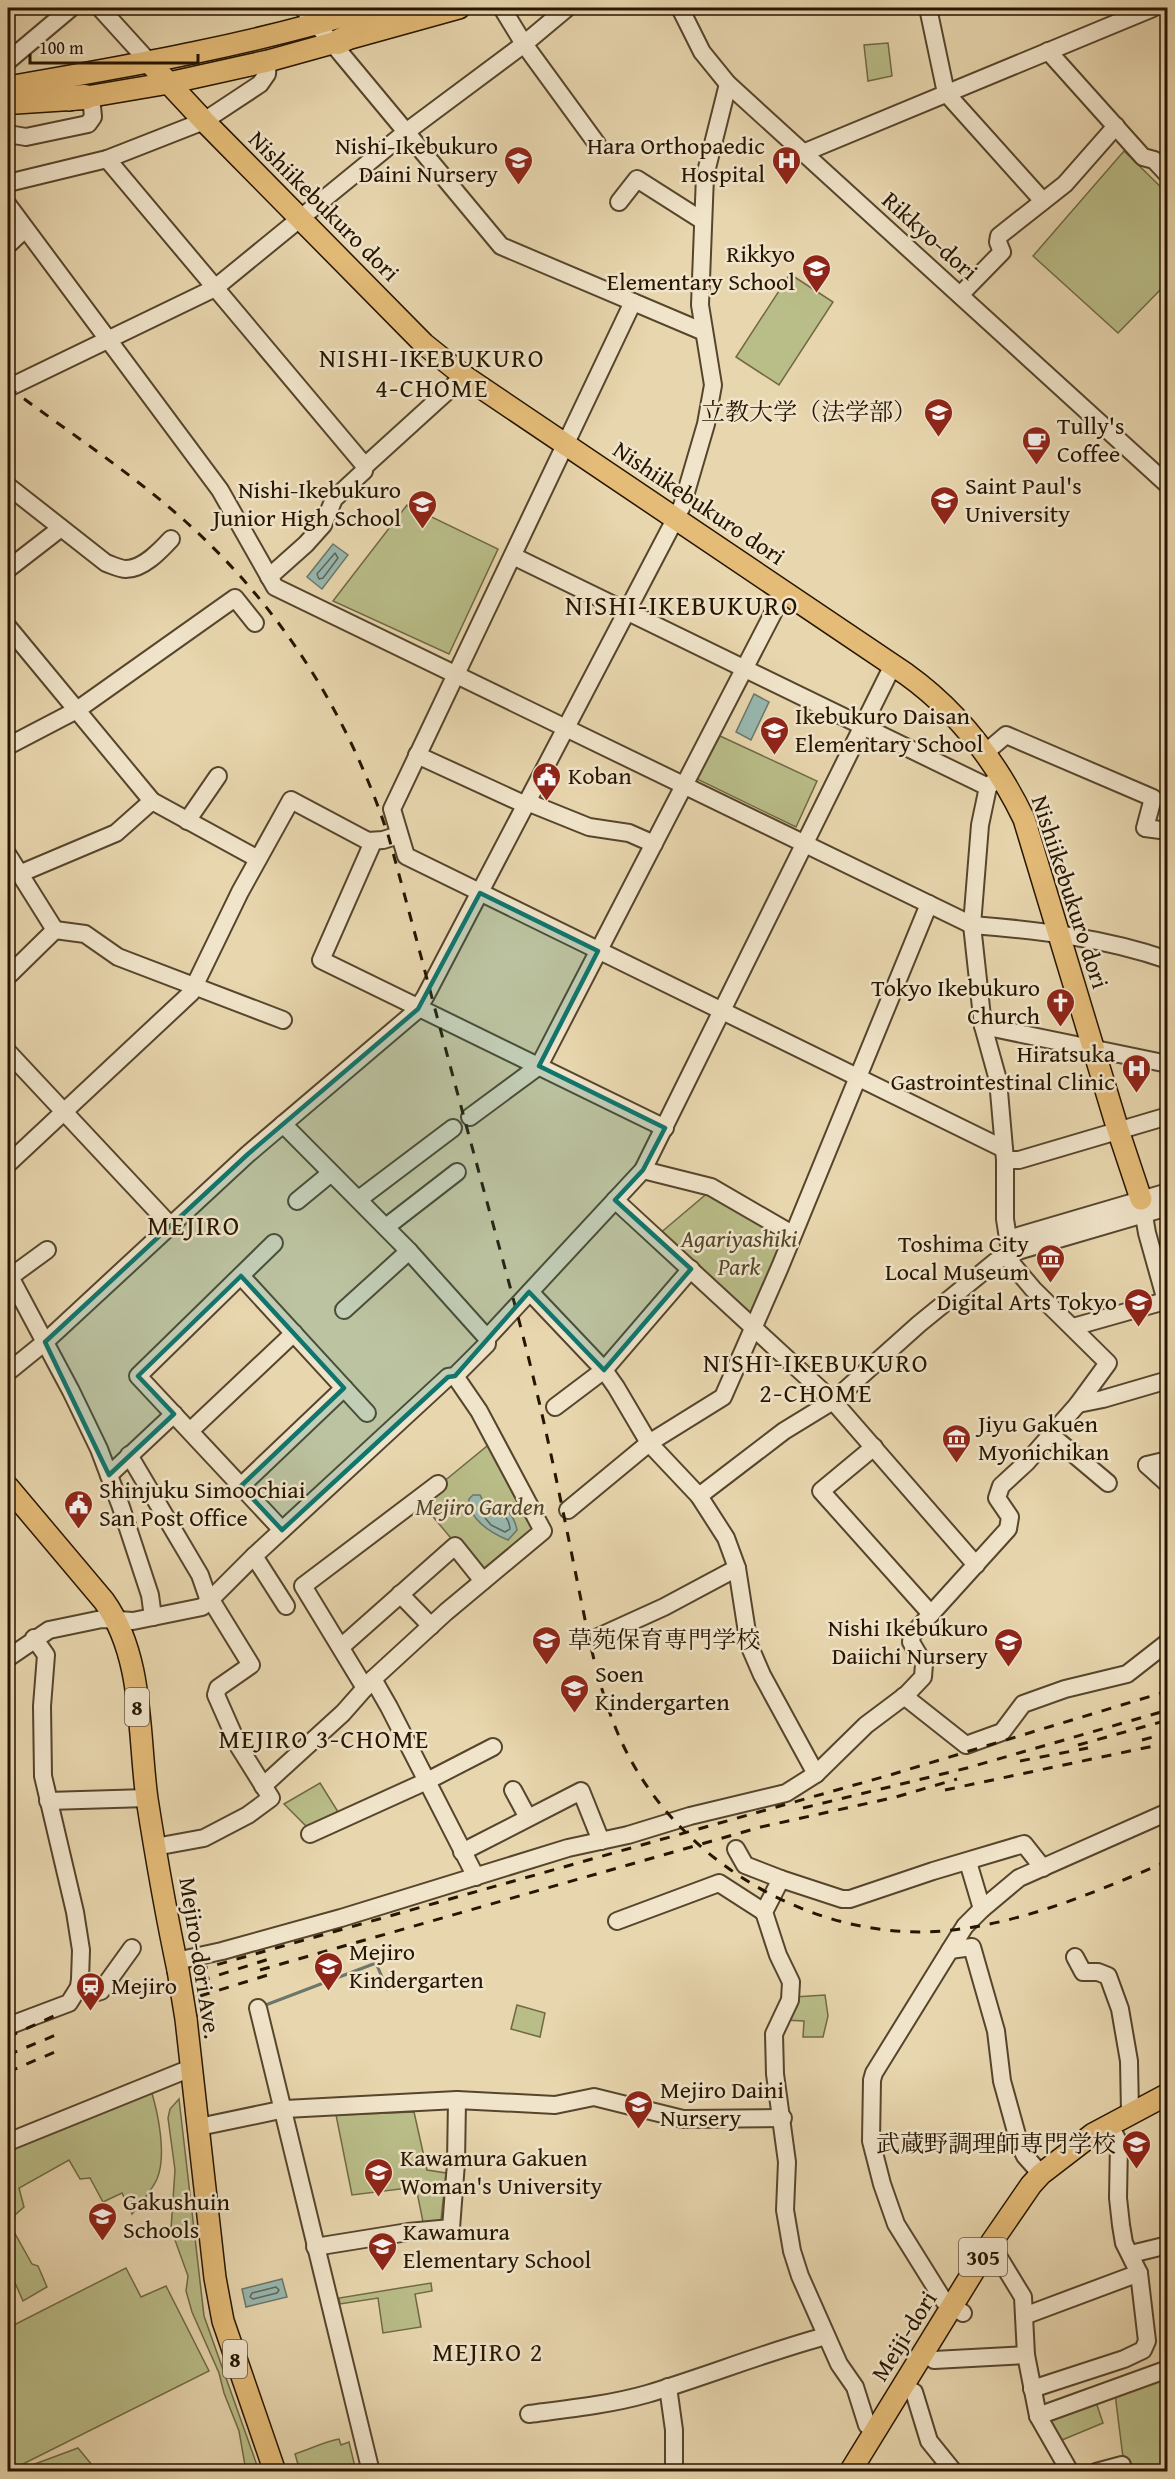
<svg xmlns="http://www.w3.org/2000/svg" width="1175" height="2479" viewBox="0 0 1175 2479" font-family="'Gentium Book Plus','Noto Serif JP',serif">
<rect width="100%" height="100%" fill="#e8d6ae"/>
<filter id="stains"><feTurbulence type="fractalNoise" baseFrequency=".00333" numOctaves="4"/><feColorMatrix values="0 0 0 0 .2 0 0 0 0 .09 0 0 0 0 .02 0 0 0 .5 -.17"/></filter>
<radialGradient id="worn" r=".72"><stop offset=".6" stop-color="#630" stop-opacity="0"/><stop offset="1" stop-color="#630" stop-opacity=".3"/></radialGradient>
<g fill="#b9bd88" stroke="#706944" stroke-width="1.5">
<path d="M888,43L892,76L868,81L864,45Z"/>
<path d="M1124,151L1167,193L1168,282L1118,333L1033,256Z"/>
<path d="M790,274L833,302L779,385L736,357Z"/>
<path d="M407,505L498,549L449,654L333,601Z"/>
<path d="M720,736L817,781L796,827L697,779Z"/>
<path d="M710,1191L788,1237L754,1321L658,1235Z"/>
<path d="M492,1442L541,1532L484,1578L420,1501Z"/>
<path d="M320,1783L340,1815L310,1830L284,1804Z"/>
<path d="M825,1995L828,2016L823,2037H803L804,2021L784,2020L794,1997Z"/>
<path d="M517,2005L545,2013L540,2037L511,2029Z"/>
<path d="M151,2090C158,2113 167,2155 157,2179C151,2192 141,2203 132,2214L122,2193L103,2202L90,2178L80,2179L69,2160L19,2188L24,2207L15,2215L13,2230L32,2264L38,2266L47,2287L23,2301L8,2267V2150Z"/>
<path d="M179,2099L204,2316L259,2471H246L239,2431L224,2393L219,2373L192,2312L186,2291L188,2276L171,2229L175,2170L168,2118L170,2109Z"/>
<path d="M414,2112L427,2170L446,2173L441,2220L423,2222L416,2187L352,2195L336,2115Z"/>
<path d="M126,2268L141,2297L166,2286L209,2371L9,2471L8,2328Z"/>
<path d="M431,2283L432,2291L415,2294L421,2327L383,2333L378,2298L340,2304L339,2298Z"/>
<path d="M1167,2375V2471H1138L1136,2467L1123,2457L1115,2394Z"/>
<path d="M1096,2402L1103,2423L1062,2440L1052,2425V2418Z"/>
<path d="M339,2439L341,2445L349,2442L356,2471H300L295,2454C311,2449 323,2442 339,2439Z"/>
<path d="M78,2448L97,2471H16Z"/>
</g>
<g fill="#98b8b0" stroke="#6a776a" stroke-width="1.5">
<path d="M333,544L348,555L322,589L307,577Z"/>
<path d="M754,694L769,702L751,740L736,732Z"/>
<path d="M473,1495H480L482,1499L491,1506L495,1504C509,1510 514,1516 517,1530L508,1540C491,1533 468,1519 469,1499Z"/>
<path d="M282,2279L287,2297L246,2307L242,2289Z"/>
</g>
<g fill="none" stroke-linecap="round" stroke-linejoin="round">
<g stroke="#5f6658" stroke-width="1.5">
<path d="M335,553L338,558L323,578L319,579L317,574Z"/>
<path d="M481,1509C494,1510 509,1512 510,1529L505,1532L491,1525L481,1513Z"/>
<path d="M276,2287L279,2290L277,2293L253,2299L250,2297L252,2293Z"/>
</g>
<path stroke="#6a776a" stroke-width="3" d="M263,2006L376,1963L387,1989"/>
<defs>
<g id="minor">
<path d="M100,8L149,62"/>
<path d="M303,8L501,246L704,332"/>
<path d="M502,8L524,44L597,144"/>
<path d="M680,8L702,52L728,84L1168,485"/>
<path d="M928,8L946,93L1043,201"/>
<path d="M1048,51L1143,157L1154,160L1168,175"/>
<path d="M8,61L71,8"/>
<path d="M8,134L26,137L88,124L93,117L91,96"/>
<path d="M803,153L1153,8"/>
<path d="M107,159L365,466"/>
<path d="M8,183L107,159L204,121L260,84L267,74L268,61"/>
<path d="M619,202L637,179L703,221"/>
<path d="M8,205L220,490L275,587L972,925C1037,930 1105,938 1168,960"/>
<path d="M8,245L25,229"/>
<path d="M960,295L1002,252L998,242L999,236L1065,184L1116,126"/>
<path d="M633,302L392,809L406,856L1004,1149"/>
<path d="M8,388L215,288L406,132L524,44L567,8"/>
<path d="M8,486L106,563C112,565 120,569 126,569C143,569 160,551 171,539"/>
<path d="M513,556L988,787"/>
<path d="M8,569L61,528"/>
<path d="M269,577L306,544L323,525L334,499L364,471L365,466L464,376"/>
<path d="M8,627L152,801L258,859"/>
<path d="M8,746L77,710L235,598L255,623"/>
<path d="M986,752L1006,735L1153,798L1145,828L1168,831"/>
<path d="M417,755L526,805"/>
<path d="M527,802L589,827L629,833L654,844"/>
<path d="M187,821L218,776"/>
<path d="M373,842L321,960L665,1128"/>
<path d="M8,855L55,930"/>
<path d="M19,874L116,833L152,801"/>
<path d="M55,930L85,934L118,957L283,1020"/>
<path d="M8,976L55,930"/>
<path d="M983,1026L1168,1064"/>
<path d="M8,1052L170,1225"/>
<path d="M470,1117L539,1066L784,592"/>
<path d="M283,1124L409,1251L487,1338"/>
<path d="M1005,1160H1019L1168,1116"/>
<path d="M8,1164L191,993L240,892L291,800L368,841L383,840L399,835"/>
<path d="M643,1170L711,1187L792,1234"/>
<path d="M359,1199L453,1128"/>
<path d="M615,1200L833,1401L976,1565"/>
<path d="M297,1201L331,1173"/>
<path d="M1142,1204L1147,1233L1168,1308"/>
<path d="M386,1227L457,1172"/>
<path d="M1008,1239L1168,1192"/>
<path d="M274,1243L138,1376L282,1530"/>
<path d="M8,1273L71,1391L99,1449L121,1507L150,1595L153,1617"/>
<path d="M241,1276L367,1413"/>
<path d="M10,1277L47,1250"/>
<path d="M530,1292L604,1370L616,1387L649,1443L699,1496L726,1538L737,1568L749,1645L762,1675L816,1774"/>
<path d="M344,1310L409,1251"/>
<path d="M1073,1327L1165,1301"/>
<path d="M8,1372L45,1342L248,1154L415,1012L425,997L682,506L706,424L713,385L700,305L705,176L728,84"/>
<path d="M1078,1404L1103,1399L1168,1380"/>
<path d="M555,1407L604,1370L691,1269"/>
<path d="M190,1431L294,1333"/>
<path d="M1051,1435L1108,1483"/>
<path d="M874,1447L821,1491L931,1614"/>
<path d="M129,1455L200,1575L209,1601"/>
<path d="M1147,1465L1168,1484"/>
<path d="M1147,1465L1168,1460"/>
<path d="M109,1475L174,1414"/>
<path d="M241,1486L344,1388"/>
<path d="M699,1496L784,1431L833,1401L919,1324L995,1262L1011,1253L1168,1207"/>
<path d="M568,1510L649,1443L723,1397L780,1267L929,904"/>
<path d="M254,1556L286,1606"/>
<path d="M400,1594L431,1626"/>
<path d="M598,1637L664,1607L737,1568"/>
<path d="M341,1647L455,1546L483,1581"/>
<path d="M8,1658L49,1630L102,1619L133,1621L202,1607L209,1601L254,1556L448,1377L455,1376L487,1344V1338L643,1170L893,665"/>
<path d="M373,1679L389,1707L476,1877"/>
<path d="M365,1688L303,1586L438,1484"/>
<path d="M904,1696L966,1745L1002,1732L1023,1704L1065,1689L1127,1674L1168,1642"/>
<path d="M263,1786L343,1713L373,1679L446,1612L543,1531L479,1411L455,1376"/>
<path d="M513,1790L527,1816"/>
<path d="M48,1801L147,1798"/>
<path d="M310,1834L427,1781L493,1747"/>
<path d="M155,1847L204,1838L248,1815L271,1798L239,1747L216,1695L218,1688L251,1665L211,1600"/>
<path d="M736,1849L745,1865L781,1879"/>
<path d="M462,1852L581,1791L601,1841"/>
<path d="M968,1862L982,1909"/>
<path d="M617,1921L719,1883L764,1912"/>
<path d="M950,1950L972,1947L996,2031L1002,2081L1020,2146L1025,2156L1041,2174"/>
<path d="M1075,1957L1083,1972H1098L1108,1976L1120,2009L1129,2061L1130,2113"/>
<path d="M176,1961L222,1951L341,1918L568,1848L628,1835L690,1816L786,1793L816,1774L866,1725L906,1695L923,1677L924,1664L911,1642L912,1635L1008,1529L1010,1517L997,1498L1001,1486L1027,1462L1078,1404L1108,1363L1033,1289L1012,1264L1005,1219V1160L998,1080L983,1026L972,925L980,825L988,787L1001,775"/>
<path d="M79,1987L94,1993L101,1991L132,1948"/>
<path d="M258,2008L371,2472"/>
<path d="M8,2026L69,2003L79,1987L80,1979L81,1950L75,1912L43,1776L42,1706L46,1655L34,1638"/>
<path d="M199,2127L285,2109L457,2100L555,2105L594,2097L683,2119L783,2118"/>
<path d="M8,2142L191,2068"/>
<path d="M315,2247L408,2232L451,2228L456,2163L457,2100"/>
<path d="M1131,2254L1168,2245"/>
<path d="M998,2256L1023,2297L1026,2355L1038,2416L1070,2472"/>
<path d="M963,2313L944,2301L896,2224L882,2184L871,2141L872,2080L874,2073L950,1950L965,1926L982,1909L1019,1878L1168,1812"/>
<path d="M1024,2316L1139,2273"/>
<path d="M934,2360L1026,2355"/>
<path d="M668,2387L674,2430V2472"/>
<path d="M1032,2389L1124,2359L1143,2350L1147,2341L1139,2273L1124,2243L1121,2225L1118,2198L1119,2143L1115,2135"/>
<path d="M914,2392L929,2441L954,2472"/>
<path d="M529,2414C568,2409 608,2405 647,2394C707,2376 766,2352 826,2336"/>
<path d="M1038,2416L1168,2369"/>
<path d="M876,2431L867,2425L855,2387L839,2364L800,2276L792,2251L785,2210L787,2162L775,2074L774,2034L790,2000L791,1982L778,1955L764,1912L781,1879L842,1899H850L933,1871L1024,1844L1043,1868"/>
<path d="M1096,2472L1122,2465"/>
</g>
<g id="major">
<path d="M149,62L204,121L424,344L464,376L906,674C959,712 996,761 1024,819L1118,1130L1141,1199"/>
<path d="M8,87C129,66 252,45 370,8"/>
<path d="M69,100L169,83L268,61L459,8"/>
<path d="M8,1487L104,1601C144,1657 138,1733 147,1799C156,1856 166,1914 178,1970"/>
<path d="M186,2019L215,2278L223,2321L275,2472"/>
<path d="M850,2472L989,2246L1031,2185L1041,2174L1093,2134L1168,2094"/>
</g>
<g id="highway">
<path d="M338,42L400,11L413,8"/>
<path d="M8,102L85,97"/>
</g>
</defs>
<use href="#minor" stroke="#56452c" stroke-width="20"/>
<use href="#major" stroke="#261500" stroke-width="24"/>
<use href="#highway" stroke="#261500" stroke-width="27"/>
<use href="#minor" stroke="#f0e4ca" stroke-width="16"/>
<use href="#major" stroke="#e4bb77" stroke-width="21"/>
<use href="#highway" stroke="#e4bb77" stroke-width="24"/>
<g stroke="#261500" stroke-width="3" stroke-dasharray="10 10" stroke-linecap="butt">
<path d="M8,387C67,431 130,472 185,521C281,607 349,715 389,838C419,947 447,1056 477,1165C497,1240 519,1316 537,1393C552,1456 565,1521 578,1585C588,1634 597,1683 616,1729C667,1855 808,1942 943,1931C1022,1924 1096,1892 1168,1861"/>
<path d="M1142,1740L1168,1733"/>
<path d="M1078,1745L1168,1720"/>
<path d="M1020,1761L1088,1748"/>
<path d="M945,1790L1168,1743"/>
<path d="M803,1808L967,1768L1168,1710"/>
<path d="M198,1970L890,1775L1168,1691"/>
<path d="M260,1970L761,1827L896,1797L957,1779"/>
<path d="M200,1981L269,1959"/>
<path d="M200,1996L271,1974"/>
<path d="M8,2037L54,2016"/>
<path d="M8,2055L58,2034"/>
<path d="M8,2072L62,2049"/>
</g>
<defs>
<path id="major-bridge" d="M178,1970L186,2019"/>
</defs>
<use href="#major-bridge" stroke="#261500" stroke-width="24" stroke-linecap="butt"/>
<use href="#major-bridge" stroke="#e4bb77" stroke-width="21"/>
</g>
<path fill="#0f766e" fill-opacity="0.2" stroke="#0f766e" stroke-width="4.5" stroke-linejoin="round" d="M480,893L598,951L539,1066L665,1128L643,1170L615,1200L691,1269L604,1370L529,1292L455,1376L448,1377L282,1530L241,1486L344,1388L241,1276L138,1376L174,1414L109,1475L45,1342L248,1154L418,1009Z"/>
<defs>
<symbol id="school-pin" viewBox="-11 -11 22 30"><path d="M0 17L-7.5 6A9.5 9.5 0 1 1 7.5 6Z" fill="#8f2418" stroke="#f0e4ca"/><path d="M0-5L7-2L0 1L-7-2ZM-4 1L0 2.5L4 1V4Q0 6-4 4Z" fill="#fff"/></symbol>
<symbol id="hospital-pin" viewBox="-11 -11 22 30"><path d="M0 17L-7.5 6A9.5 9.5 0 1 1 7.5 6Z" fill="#8f2418" stroke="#f0e4ca"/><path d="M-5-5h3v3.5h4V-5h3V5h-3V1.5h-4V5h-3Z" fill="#fff"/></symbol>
<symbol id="university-pin" viewBox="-11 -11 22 30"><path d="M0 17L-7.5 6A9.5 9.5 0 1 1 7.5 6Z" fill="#8f2418" stroke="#f0e4ca"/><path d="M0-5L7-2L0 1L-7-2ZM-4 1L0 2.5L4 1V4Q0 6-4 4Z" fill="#fff"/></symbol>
<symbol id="cafe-pin" viewBox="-11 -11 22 30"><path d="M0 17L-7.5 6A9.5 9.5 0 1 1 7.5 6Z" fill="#8f2418" stroke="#f0e4ca"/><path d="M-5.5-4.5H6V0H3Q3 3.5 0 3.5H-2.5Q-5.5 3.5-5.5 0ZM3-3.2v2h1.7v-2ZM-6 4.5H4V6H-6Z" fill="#fff"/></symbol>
<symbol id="civic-pin" viewBox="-11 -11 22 30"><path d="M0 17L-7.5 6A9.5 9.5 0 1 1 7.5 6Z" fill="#8f2418" stroke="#f0e4ca"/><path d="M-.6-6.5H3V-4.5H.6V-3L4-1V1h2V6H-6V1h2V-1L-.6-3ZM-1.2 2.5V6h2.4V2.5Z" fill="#fff"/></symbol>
<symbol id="church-pin" viewBox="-11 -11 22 30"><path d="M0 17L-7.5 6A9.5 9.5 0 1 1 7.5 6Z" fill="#8f2418" stroke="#f0e4ca"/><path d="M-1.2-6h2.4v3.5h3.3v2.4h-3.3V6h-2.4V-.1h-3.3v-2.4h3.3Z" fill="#fff"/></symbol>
<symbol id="museum-pin" viewBox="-11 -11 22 30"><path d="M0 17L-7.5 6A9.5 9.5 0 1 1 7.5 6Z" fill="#8f2418" stroke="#f0e4ca"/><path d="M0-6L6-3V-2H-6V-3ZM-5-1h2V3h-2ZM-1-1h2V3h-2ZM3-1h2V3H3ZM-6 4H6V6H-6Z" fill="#fff"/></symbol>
<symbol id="station-pin" viewBox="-11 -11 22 30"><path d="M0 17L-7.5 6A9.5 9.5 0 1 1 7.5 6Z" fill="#8f2418" stroke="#f0e4ca"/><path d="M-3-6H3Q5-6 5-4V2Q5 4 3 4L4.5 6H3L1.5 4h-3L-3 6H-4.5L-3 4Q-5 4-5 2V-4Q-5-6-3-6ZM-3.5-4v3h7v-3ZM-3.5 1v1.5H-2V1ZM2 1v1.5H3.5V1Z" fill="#fff"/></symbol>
</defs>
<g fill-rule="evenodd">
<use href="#school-pin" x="502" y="144" width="33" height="45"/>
<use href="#hospital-pin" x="770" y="144" width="33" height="45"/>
<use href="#school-pin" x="800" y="252" width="33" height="45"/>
<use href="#university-pin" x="922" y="396" width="33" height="45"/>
<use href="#cafe-pin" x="1020" y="424" width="33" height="45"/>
<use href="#university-pin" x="928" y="484" width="33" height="45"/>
<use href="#school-pin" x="406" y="488" width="33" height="45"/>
<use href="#school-pin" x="758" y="714" width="33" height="45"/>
<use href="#civic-pin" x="530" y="760" width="33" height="45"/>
<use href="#church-pin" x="1044" y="986" width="33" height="45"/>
<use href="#hospital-pin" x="1120" y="1052" width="33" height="45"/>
<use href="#museum-pin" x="1034" y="1242" width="33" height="45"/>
<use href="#university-pin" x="1122" y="1286" width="33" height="45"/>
<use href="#museum-pin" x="940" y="1422" width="33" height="45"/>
<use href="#civic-pin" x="62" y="1488" width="33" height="45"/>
<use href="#school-pin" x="530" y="1624" width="33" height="45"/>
<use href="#school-pin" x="992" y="1626" width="33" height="45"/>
<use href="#school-pin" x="558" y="1672" width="33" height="45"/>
<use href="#school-pin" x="312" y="1950" width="33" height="45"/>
<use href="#station-pin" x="74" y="1970" width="33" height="45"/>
<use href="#school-pin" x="622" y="2088" width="33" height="45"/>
<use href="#school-pin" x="1120" y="2128" width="33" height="45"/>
<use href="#university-pin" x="362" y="2156" width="33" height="45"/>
<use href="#university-pin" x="86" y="2200" width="33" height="45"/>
<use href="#school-pin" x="366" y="2230" width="33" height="45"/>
</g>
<g text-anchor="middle" stroke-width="5" stroke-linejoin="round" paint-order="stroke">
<g fill="#f0e4ca" stroke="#63533d" stroke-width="1.5">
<rect x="125" y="1688" width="24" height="38" rx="4.5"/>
<rect x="959" y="2238" width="48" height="38" rx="4.5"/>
<rect x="223" y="2340" width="24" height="38" rx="4.5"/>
</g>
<g font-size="22" font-weight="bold" fill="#261500">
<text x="137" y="1715">8</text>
<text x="983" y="2265">305</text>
<text x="235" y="2367">8</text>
</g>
<g font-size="24" fill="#261500" stroke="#f0e4ca" text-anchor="start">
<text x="498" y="154" text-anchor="end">Nishi-Ikebukuro<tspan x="498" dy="28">Daini Nursery</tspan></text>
<text x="765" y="154" text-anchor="end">Hara Orthopaedic<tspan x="765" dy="28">Hospital</tspan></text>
<text x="795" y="262" text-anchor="end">Rikkyo<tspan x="795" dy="28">Elementary School</tspan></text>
<text x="917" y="420" text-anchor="end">立教大学（法学部）</text>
<text x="1057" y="434">Tully's<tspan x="1057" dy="28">Coffee</tspan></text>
<text x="965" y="494">Saint Paul's<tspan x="965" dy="28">University</tspan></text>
<text x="401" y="498" text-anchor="end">Nishi-Ikebukuro<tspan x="401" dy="28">Junior High School</tspan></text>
<text x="795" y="724">Ikebukuro Daisan<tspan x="795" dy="28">Elementary School</tspan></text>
<text x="568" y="784">Koban</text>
<text x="1040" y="996" text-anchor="end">Tokyo Ikebukuro<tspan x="1040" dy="28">Church</tspan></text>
<text x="1115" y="1062" text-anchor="end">Hiratsuka<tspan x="1115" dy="28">Gastrointestinal Clinic</tspan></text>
<text x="1029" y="1252" text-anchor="end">Toshima City<tspan x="1029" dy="28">Local Museum</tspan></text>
<text x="1117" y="1310" text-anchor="end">Digital Arts Tokyo</text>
<text x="978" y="1432">Jiyu Gakuen<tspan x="978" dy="28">Myonichikan</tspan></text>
<text x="99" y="1498">Shinjuku Simoochiai<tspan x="99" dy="28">San Post Office</tspan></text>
<text x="988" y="1636" text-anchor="end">Nishi Ikebukuro<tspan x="988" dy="28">Daiichi Nursery</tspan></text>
<text x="568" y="1648">草苑保育専門学校</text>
<text x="595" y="1682">Soen<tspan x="595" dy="28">Kindergarten</tspan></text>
<text x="349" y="1960">Mejiro<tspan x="349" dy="28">Kindergarten</tspan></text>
<text x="111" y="1994">Mejiro</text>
<text x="660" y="2098">Mejiro Daini<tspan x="660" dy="28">Nursery</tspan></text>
<text x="1116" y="2152" text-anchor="end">武蔵野調理師専門学校</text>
<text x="400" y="2166">Kawamura Gakuen<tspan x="400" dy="28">Woman's University</tspan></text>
<text x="123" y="2210">Gakushuin<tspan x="123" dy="28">Schools</tspan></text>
<text x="403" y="2240">Kawamura<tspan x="403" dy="28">Elementary School</tspan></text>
</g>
<g font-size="24" fill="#261500" stroke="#f0e4ca">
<text transform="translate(324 206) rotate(45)" y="8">Nishiikebukuro dori</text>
<text transform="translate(930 236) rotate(42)" y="8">Rikkyo-dori</text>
<text transform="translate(699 503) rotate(34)" y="8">Nishiikebukuro dori</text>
<text transform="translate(1070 892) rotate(72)" y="8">Nishiikebukuro dori</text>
<text transform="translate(200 1958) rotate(81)" y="8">Mejiro-dori Ave.</text>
<text transform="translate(904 2336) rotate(-58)" y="8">Meiji-dori</text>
</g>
<g font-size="24" font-style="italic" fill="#524729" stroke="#f0e4ca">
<text x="739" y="1247">Agariyashiki<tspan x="739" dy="28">Park</tspan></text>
<text x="480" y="1515">Mejiro Garden</text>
</g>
<g font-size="26" letter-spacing="1.5" fill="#261500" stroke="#f0e4ca">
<text x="432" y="367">NISHI-IKEBUKURO<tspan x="432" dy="30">4-CHOME</tspan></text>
<text x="816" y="1372">NISHI-IKEBUKURO<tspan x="816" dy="30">2-CHOME</tspan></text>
<text x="324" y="1748">MEJIRO 3-CHOME</text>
<text x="488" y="2361">MEJIRO 2</text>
</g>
<g font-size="27" letter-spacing="1.5" fill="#261500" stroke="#f0e4ca">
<text x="682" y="615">NISHI-IKEBUKURO</text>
<text x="194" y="1235">MEJIRO</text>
</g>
</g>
<rect width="1175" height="2479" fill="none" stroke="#e8d6ae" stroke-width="30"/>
<rect x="9" y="9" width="1157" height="2461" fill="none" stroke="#261500" stroke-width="3"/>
<rect x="15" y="15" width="1145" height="2449" fill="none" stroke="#261500" stroke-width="1.5"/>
<path d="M30 54v9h168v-9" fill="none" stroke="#261500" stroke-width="3"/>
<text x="39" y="54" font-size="18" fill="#261500" stroke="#f0e4ca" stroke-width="4.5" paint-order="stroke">100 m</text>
<rect width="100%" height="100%" filter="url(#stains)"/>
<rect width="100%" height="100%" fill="url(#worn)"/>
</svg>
